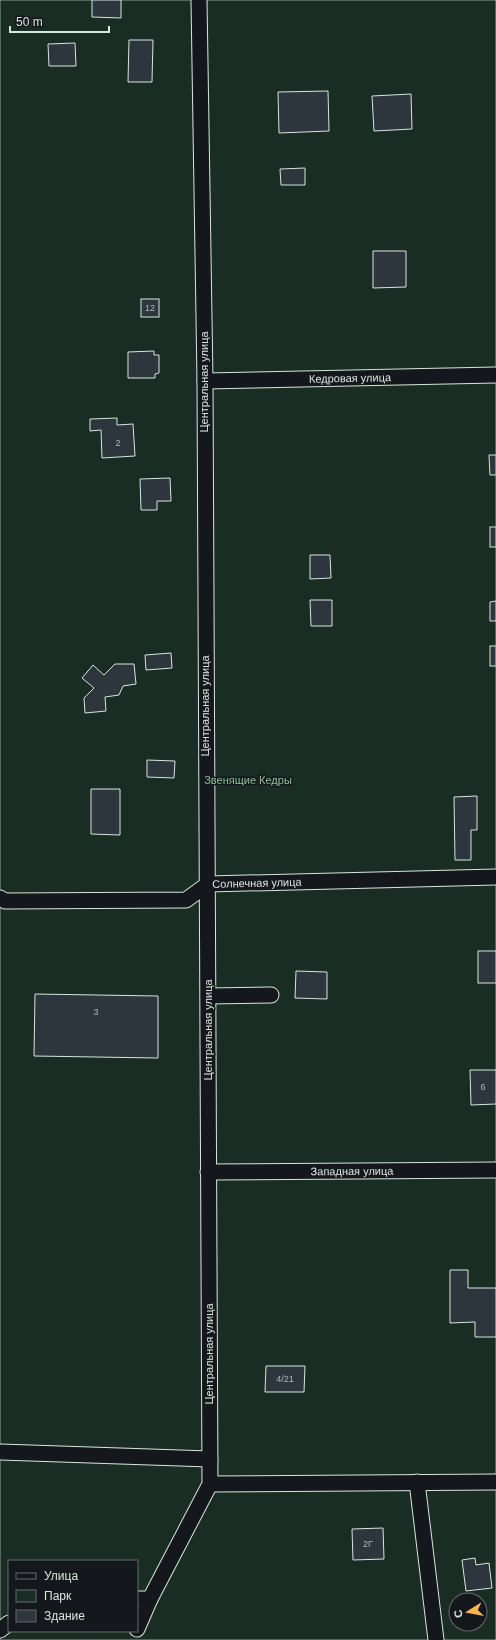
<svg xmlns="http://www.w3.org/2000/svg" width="496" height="1640" viewBox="0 0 496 1640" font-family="Arial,sans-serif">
<rect width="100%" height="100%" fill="#14181c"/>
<path fill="#1a2d24" stroke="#939e99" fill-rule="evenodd" d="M0,0H496V1640H0ZM9,1561H137V1631H9ZM456,1600H480V1624H456Z"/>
<g fill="#2c363c" stroke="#d8e6dc">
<path d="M92,0H121V18L92,17Z"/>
<path d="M129,40H153L152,82H128Z"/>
<path d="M75,43L76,66H49L48,44Z"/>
<path d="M328,91L329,131L279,133L278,92Z"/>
<path d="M411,94L412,129L374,131L372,96Z"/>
<path d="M305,168V185H281L280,169Z"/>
<path d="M373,251H406V287L373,288Z"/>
<rect x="141" y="299" width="18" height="18"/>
<path d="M154,351V355H159V373L155,374V378H128V352Z"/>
<path d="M117,418V425L133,424L135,456L102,458L101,430L90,431V419Z"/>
<path d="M489,455H496V475H490Z"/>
<path d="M170,478L171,501H157V510H141L140,479Z"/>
<rect x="490" y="527" width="6" height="20"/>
<path d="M310,555H330L331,578L310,579Z"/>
<path d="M310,600H332V626H311Z"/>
<path d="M496,601V621H490V602Z"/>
<rect x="490" y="646" width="6" height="20"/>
<path d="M171,653L172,668L146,670L145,655Z"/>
<path d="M115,664H134L136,684L123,686L119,695L105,697L106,711L85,713L84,698L94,688L82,678L93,665L104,675Z"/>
<path d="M147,760L175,761L174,778L147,777Z"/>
<path d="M91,789H120V835L91,834Z"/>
<path d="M477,796V830H471V860H455L454,797Z"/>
<rect x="478" y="951" width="18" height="32"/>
<path d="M296,971L327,972V999L295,998Z"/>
<path d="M35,994L158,996V1058L34,1056Z"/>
<path d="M470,1070H496V1104L471,1105Z"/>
<path d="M450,1270H468V1288H496V1337H475V1322L450,1323Z"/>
<path d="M266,1366H305L304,1392H265Z"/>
<path d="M383,1528L384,1559L353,1560L352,1529Z"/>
<path d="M475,1558L476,1565L489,1563L492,1588L466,1591L462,1560Z"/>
</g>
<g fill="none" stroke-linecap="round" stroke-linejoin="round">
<defs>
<g id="minor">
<path id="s1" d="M205,381L496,375"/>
<path id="s2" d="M0,898L5,901L186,900L208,884L496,877"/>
<path d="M209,996L271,995"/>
<path id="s3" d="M208,1172L496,1170"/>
<path d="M0,1452L210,1459"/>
<path d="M417,1482L436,1640"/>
<path d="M210,1484L496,1482"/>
<path d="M137,1599H150L210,1484L205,381L199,0"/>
<path d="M137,1629L150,1599"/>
<path d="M0,1630L9,1623"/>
</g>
</defs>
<use href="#minor" stroke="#d8e6dc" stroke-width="17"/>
<use href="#minor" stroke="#14181c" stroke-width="15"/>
</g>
<g text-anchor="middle" stroke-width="3" stroke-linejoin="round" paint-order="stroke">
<g font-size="9" fill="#adbab4">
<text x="150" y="311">12</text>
<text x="118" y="446">2</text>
<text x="96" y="1015">3</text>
<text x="483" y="1090">6</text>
<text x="285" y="1382">4/21</text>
<text x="368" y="1547">2Г</text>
</g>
<g font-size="11" fill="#d8e6dc" stroke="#14181c">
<text dy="4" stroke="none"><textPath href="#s1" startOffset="145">Кедровая улица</textPath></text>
<text transform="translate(204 382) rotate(-90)" y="4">Центральная улица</text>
<text transform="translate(205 706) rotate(-90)" y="4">Центральная улица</text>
<text dy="4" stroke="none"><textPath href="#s2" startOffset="263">Солнечная улица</textPath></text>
<text transform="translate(208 1030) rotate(-90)" y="4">Центральная улица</text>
<text dy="4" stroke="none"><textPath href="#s3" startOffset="144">Западная улица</textPath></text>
<text transform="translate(209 1354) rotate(-90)" y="4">Центральная улица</text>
</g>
<g font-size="11" fill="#8ac095" stroke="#14181c">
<text x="248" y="784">Звенящие Кедры</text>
</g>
</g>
<rect x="8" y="1560" width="130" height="72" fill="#14181c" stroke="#626a69"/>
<rect x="16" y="1573" width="20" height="6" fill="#14181c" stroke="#626a69"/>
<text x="44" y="1580" font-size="12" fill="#d8e6dc">Улица</text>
<rect x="16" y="1590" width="20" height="12" fill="#1a2d24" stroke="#626a69"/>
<text x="44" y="1600" font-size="12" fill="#d8e6dc">Парк</text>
<rect x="16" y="1610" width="20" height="12" fill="#2c363c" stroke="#626a69"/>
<text x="44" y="1620" font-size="12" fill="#d8e6dc">Здание</text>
<g transform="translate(468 1612) rotate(259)"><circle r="19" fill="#14181c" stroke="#626a69"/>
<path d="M0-3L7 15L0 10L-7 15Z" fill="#ffb74d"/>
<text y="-6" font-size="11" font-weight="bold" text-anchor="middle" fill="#d8e6dc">С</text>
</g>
<path d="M10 26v6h99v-6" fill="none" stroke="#d8e6dc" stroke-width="2"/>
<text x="16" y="26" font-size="12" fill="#d8e6dc" stroke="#14181c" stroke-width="3" paint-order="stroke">50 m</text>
</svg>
